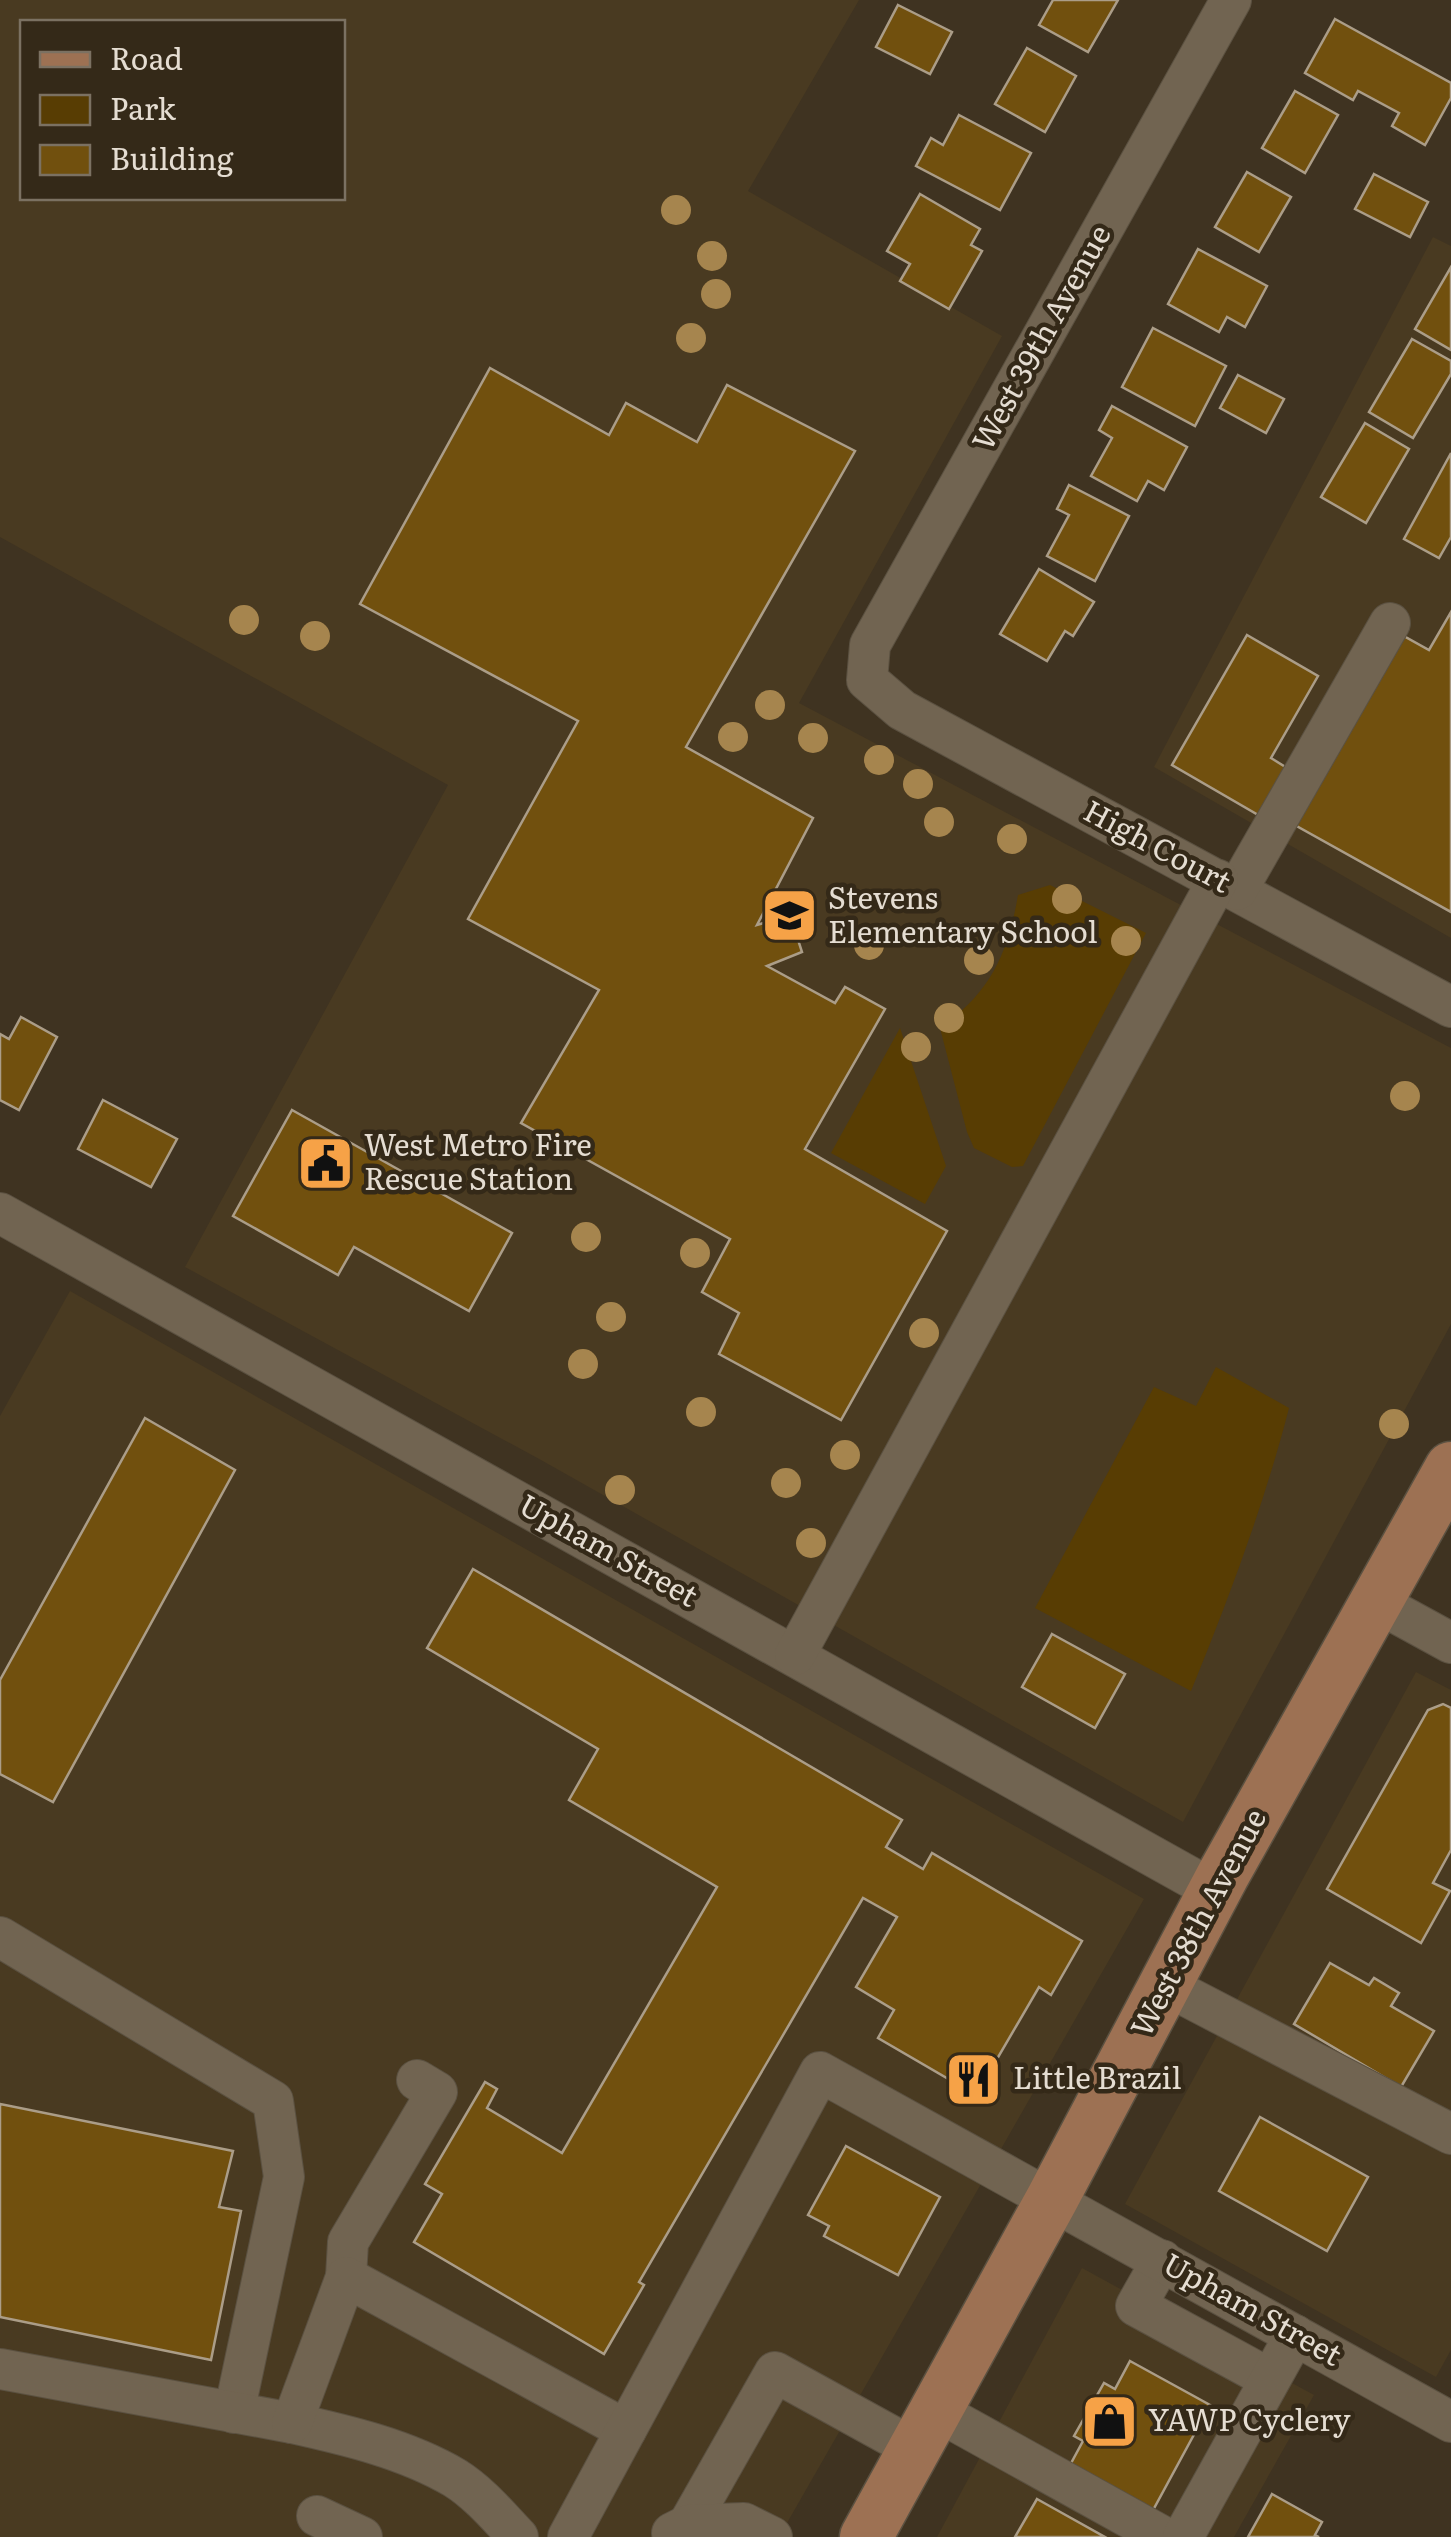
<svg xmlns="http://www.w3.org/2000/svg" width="1451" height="2537" viewBox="0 0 1451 2537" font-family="Literata,serif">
<rect width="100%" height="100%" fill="#3f3321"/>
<g fill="#493a21" fill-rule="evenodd">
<path d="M0,0H859L748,191L1002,336L799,703L1451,1048V1324L1183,1822L541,1460L185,1267L448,785L0,537ZM22,22H342V198H22Z"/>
<path d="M1433,237L1451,246V938L1154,767Z"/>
<path d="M70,1291L1144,1899L779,2537H0V1416Z"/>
<path d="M1416,1672L1451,1690V2350L1436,2377L1125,2204Z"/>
<path d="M1082,2268L1314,2395L1234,2537H937Z"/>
</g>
<g fill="#583d03">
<path d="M1050,885L1146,933L1023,1166L1012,1167L974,1148L967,1132L940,1028C990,993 1008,954 1018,895Z"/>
<path d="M900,1028L946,1166L925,1204L831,1153Z"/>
<path d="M1216,1367L1289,1408C1264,1505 1229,1598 1191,1691L1035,1608L1154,1387L1196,1406Z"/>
</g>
<g fill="#71500e" stroke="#ab9d88" stroke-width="2.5">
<path d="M1053,0H1118L1088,52L1039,25Z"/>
<path d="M898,5L952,32L930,74L876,47Z"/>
<path d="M1335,19L1451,83V98L1425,145L1392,126L1399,113L1358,91L1353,100L1305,73Z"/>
<path d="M1027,48L1076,76L1045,132L995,104Z"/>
<path d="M1295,91L1338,115L1305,173L1262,148Z"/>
<path d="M959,115L1031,153L1000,210L916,166L931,138L943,145Z"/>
<path d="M1247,172L1291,197L1259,252L1215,227Z"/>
<path d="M1374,174L1428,202L1410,237L1355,209Z"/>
<path d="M920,194L980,229L971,245L982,251L949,309L900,281L910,264L887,251Z"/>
<path d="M1198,249L1267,286L1245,327L1227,317L1219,332L1168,304Z"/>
<path d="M1451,267V350L1415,329Z"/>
<path d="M1153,328L1226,366L1195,426L1122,387Z"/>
<path d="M1412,339L1451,361V374L1413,438L1369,412Z"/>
<path d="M490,368L609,435L626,403L697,442L727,385L855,451L686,747L813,818L757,925L790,915L802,952L767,966L835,1003L845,987L885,1009L805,1149L947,1231L841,1420L719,1354L739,1313L702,1292L730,1239L521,1123L599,990L468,919L578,721L360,604Z"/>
<path d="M1238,375L1284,399L1266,433L1220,408Z"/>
<path d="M1112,406L1187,447L1164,490L1148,481L1137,501L1091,476L1112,438L1099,430Z"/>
<path d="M1365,423L1409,449L1366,523L1321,497Z"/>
<path d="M1451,453V537L1439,558L1404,539Z"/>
<path d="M1069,485L1129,516L1095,581L1047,556L1069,515L1057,509Z"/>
<path d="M1039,569L1094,602L1073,636L1065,631L1047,661L1000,634Z"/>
<path d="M1451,612V912L1293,824L1400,634L1429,650Z"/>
<path d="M1247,635L1318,676L1271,758L1287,768L1260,816L1172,765Z"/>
<path d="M21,1017L57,1037L19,1110L0,1100V1034L9,1039Z"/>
<path d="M103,1100L177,1139L151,1187L78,1149Z"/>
<path d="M292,1110L512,1233L469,1311L354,1247L338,1275L233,1216Z"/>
<path d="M145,1418L235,1470L53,1802L0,1774V1680Z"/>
<path d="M473,1569L902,1820L886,1847L923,1869L932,1853L1082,1941L1051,1995L1039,1987L976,2095L878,2038L894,2010L856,1987L897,1917L863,1898L639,2282L644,2285L604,2354L414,2242L442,2194L425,2184L485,2082L497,2089L487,2108L562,2153L717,1887L569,1800L598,1749L427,1648Z"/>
<path d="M1052,1634L1125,1674L1095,1728L1022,1687Z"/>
<path d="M1443,1704L1451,1708V1850L1433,1883L1450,1891L1421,1943L1327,1889L1428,1710Z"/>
<path d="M1330,1963L1369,1985L1374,1978L1399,1993L1391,2006L1434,2031L1401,2087L1294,2024Z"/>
<path d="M0,2104L233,2151L219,2207L241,2211L211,2360L0,2317Z"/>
<path d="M1260,2117L1368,2177L1327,2251L1219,2191Z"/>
<path d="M846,2146L940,2197L898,2275L824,2236L829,2226L808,2215Z"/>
<path d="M1130,2361L1210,2405L1152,2512L1069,2467L1083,2441L1074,2436L1104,2383L1115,2389Z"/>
<path d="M1272,2494L1322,2522L1315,2535L1319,2537H1248Z"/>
<path d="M1037,2499L1105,2537H1015Z"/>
</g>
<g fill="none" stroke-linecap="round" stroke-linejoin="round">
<defs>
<g id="minor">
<path d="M1231,0L870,645L867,680L902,710L1451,1007"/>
<path d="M1237,890L1390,623"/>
<path d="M0,1213L1215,1891"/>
<path d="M1376,1602L1451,1643"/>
<path d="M795,1655L1218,880"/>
<path d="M0,1937L273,2101L284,2177L234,2413"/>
<path d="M1165,1985L1451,2134"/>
<path d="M1162,2260L1136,2306L1270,2379"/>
<path d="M346,2277L348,2242L437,2092L417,2080"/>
<path d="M0,2369L292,2423C346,2435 406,2449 455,2478C479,2493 499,2517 518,2537"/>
<path d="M935,2410L1164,2537"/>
<path d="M292,2423L346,2277L626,2430"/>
<path d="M317,2516L362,2537"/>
<path d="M688,2525L775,2372L915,2449"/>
<path d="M672,2533L688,2525L744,2523L772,2537"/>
<path d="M568,2537L820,2072L1451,2422"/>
<path d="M1183,2537L1295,2335"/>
</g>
<path id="major" d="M866,2537L1052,2199L1223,1875L1451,1468"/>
</defs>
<use href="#minor" stroke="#5b5141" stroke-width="42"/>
<use href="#major" stroke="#5b5141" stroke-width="55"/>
<use href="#minor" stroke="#716451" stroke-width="40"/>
<use href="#major" stroke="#9d7153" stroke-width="52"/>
</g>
<g fill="#a6854e">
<circle cx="676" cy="210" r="15"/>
<circle cx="712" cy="256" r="15"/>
<circle cx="716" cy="294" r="15"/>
<circle cx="691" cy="338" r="15"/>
<circle cx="244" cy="620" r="15"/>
<circle cx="315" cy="636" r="15"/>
<circle cx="770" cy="705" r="15"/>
<circle cx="733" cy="737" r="15"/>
<circle cx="813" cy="738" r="15"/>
<circle cx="879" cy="760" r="15"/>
<circle cx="918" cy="784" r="15"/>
<circle cx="939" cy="822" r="15"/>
<circle cx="1012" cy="839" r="15"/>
<circle cx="1067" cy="899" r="15"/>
<circle cx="1126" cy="941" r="15"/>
<circle cx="869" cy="945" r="15"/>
<circle cx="979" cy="960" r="15"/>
<circle cx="949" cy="1018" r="15"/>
<circle cx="916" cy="1047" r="15"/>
<circle cx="1405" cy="1096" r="15"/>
<circle cx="586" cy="1237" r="15"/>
<circle cx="695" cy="1253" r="15"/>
<circle cx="611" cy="1317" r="15"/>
<circle cx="924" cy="1333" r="15"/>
<circle cx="583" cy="1364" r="15"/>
<circle cx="701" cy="1412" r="15"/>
<circle cx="1394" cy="1424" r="15"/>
<circle cx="845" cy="1455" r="15"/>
<circle cx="786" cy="1483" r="15"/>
<circle cx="620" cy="1490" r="15"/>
<circle cx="811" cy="1543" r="15"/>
</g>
<defs>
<symbol id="school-square" viewBox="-11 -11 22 22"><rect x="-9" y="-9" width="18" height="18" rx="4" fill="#f6a247" stroke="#342918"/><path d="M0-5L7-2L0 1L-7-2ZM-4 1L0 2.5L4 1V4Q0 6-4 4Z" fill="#111"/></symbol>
<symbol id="civic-square" viewBox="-11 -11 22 22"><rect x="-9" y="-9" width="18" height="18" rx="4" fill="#f6a247" stroke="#342918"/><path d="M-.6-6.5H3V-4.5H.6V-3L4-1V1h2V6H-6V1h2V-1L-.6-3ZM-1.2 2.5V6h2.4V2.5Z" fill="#111"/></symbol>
<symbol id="restaurant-square" viewBox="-11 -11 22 22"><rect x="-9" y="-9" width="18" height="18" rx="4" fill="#f6a247" stroke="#342918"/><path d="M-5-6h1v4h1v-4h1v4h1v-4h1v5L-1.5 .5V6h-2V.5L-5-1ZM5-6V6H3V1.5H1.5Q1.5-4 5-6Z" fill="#111"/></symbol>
<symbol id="shop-square" viewBox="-11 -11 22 22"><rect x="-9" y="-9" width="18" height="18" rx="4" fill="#f6a247" stroke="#342918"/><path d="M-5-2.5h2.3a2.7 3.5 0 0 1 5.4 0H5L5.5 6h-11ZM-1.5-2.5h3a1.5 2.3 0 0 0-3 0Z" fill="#111"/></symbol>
</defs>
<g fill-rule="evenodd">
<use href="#school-square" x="758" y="884" width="63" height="63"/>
<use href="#civic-square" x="294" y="1132" width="63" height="63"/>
<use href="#restaurant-square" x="942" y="2048" width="63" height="63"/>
<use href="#shop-square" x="1078" y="2390" width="63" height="63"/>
</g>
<g text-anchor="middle" stroke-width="9" stroke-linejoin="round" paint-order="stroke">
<g font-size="30" fill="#e5ddd2" stroke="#342918">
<text transform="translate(1042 338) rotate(-61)" y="10">West 39th Avenue</text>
<text transform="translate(1157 847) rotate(28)" y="10">High Court</text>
<text transform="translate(608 1551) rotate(29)" y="10">Upham Street</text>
<text transform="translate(1199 1923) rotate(-62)" y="10">West 38th Avenue</text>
<text transform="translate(1252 2310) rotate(29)" y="10">Upham Street</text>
</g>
<g font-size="30" fill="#e5ddd2" stroke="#342918" text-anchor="start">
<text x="828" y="909">Stevens<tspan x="828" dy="34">Elementary School</tspan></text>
<text x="364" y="1156">West Metro Fire<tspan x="364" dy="34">Rescue Station</tspan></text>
<text x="1013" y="2089">Little Brazil</text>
<text x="1148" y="2431">YAWP Cyclery</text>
</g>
</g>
<rect x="20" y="20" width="325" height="180" fill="#342918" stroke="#7b7162" stroke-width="2.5"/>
<rect x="40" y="52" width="50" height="15" fill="#9d7153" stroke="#7b7162" stroke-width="2.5"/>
<text x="110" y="70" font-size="30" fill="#e5ddd2">Road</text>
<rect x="40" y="95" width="50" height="30" fill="#583d03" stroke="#7b7162" stroke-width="2.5"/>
<text x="110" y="120" font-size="30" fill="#e5ddd2">Park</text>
<rect x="40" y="145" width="50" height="30" fill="#71500e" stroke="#7b7162" stroke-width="2.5"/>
<text x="110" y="170" font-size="30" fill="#e5ddd2">Building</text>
</svg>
